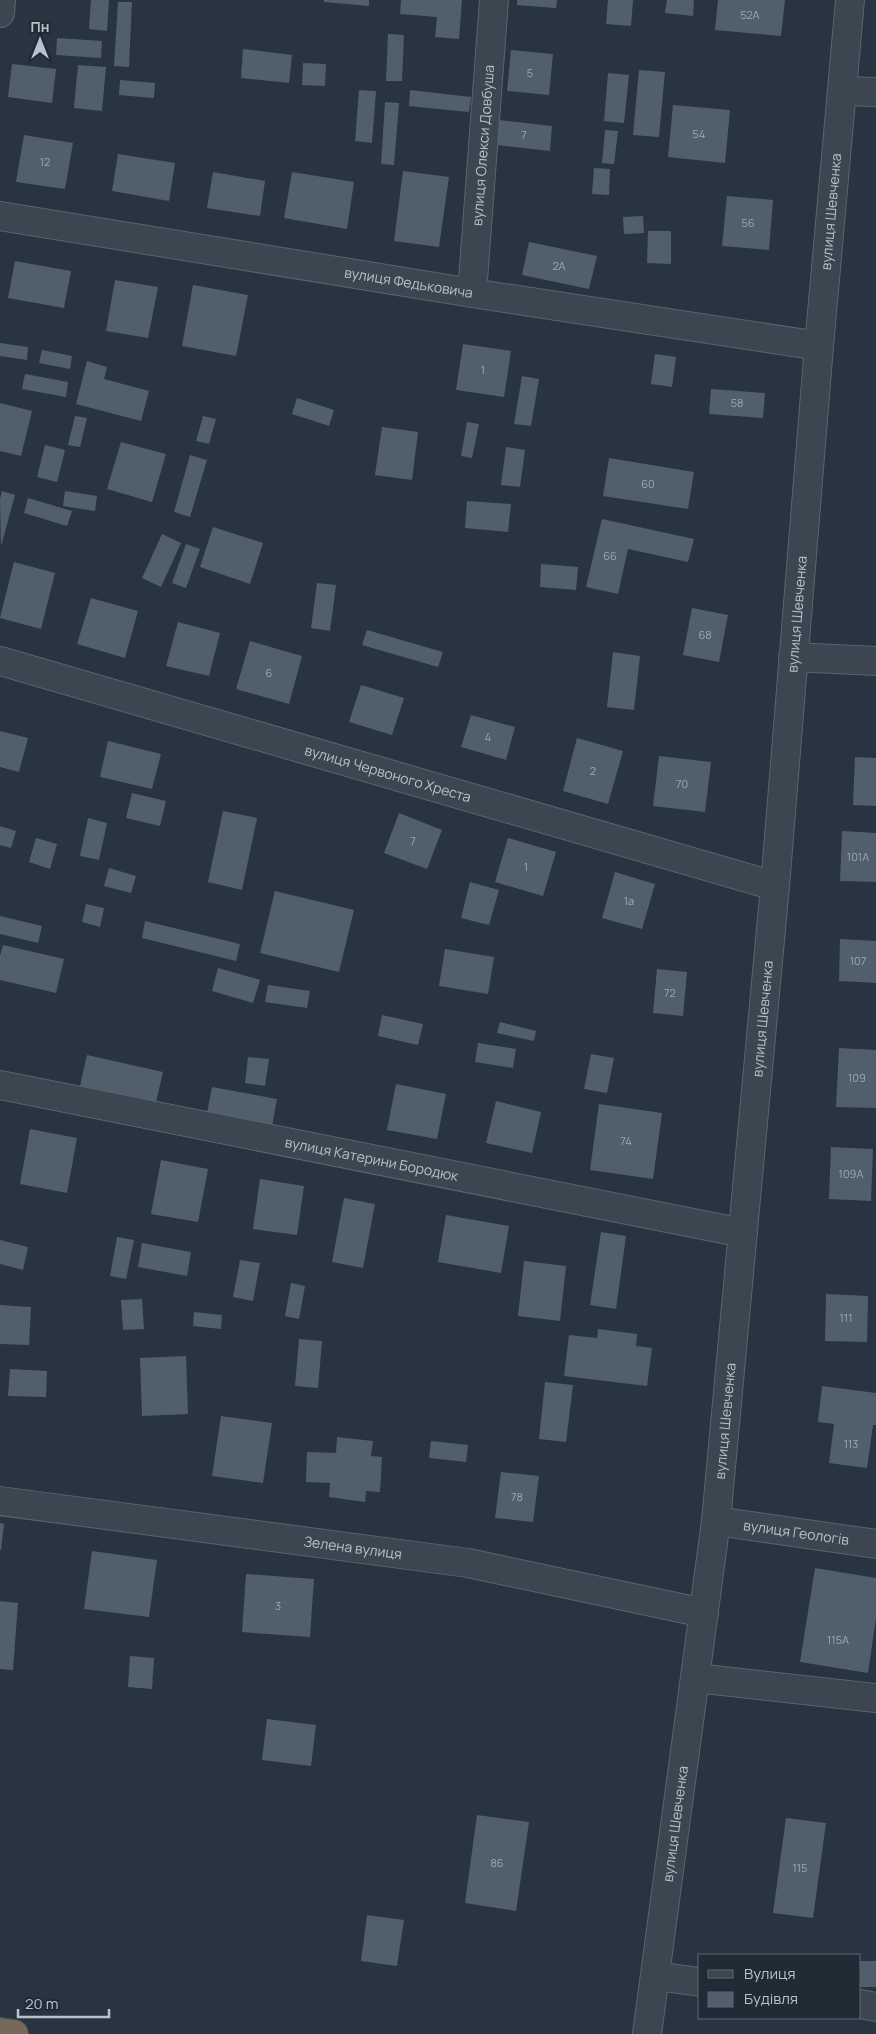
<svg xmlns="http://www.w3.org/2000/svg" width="876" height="2034" viewBox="0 0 876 2034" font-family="Manrope,sans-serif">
<rect width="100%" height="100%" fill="#283441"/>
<g fill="#515f6c">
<path d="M91,0H109L107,31L89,29Z"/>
<path d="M324,0H369V6L324,2Z"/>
<path d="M401,0H462L459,39L435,37L437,17L400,14Z"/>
<path d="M517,0H557L556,8L517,5Z"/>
<path d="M608,0H633L631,26L606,24Z"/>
<path d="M667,0H694L693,16L665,13Z"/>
<path d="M718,0H785L781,36L715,30Z"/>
<path d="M118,2H132L129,67L114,66Z"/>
<path d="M388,34L404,35L402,81H386Z"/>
<path d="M57,38L102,41L101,58L56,55Z"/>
<path d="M243,49L292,55L289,83L241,78Z"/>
<path d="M511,50L553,54L549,95L507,91Z"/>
<path d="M303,63L326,64L325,86L302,85Z"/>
<path d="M12,64L56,69L52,103L8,97Z"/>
<path d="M78,65L106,67L102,111L74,108Z"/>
<path d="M639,70L665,72L659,137L633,135Z"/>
<path d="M608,73L629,75L624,123L604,121Z"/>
<path d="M120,80L155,83L154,98L119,95Z"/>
<path d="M359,90L376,91L372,143L355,141Z"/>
<path d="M410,90L471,97L469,112L409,106Z"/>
<path d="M385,102L399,103L394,165L381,164Z"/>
<path d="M673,105L730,110L725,163L668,157Z"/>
<path d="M499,120L552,126L550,151L496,145Z"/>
<path d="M605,130L618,131L614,164L602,163Z"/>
<path d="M24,135L73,143L65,189L16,182Z"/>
<path d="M118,154L175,163L169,201L112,191Z"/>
<path d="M594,168L610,169L609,195L592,194Z"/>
<path d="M403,171L449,177L439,247L394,241Z"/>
<path d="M213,172L265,181L260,216L207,208Z"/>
<path d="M292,172L354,182L347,229L284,218Z"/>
<path d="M727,196L773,200L769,250L722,246Z"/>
<path d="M643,216L644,233L624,234L623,217Z"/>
<path d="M648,231H671V264L647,263Z"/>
<path d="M529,242L597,256L589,289L522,275Z"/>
<path d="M15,261L71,271L64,308L8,298Z"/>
<path d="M115,280L158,287L148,338L106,331Z"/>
<path d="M193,285L248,295L236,356L182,346Z"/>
<path d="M0,343L28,347L27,360L0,356Z"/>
<path d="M463,344L511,351L504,397L456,390Z"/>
<path d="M42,350L72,356L70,369L39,363Z"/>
<path d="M655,354L676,357L672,387L651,384Z"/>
<path d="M87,361L107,367L104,379L149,391L141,421L76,404Z"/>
<path d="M25,374L68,382L66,397L22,389Z"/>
<path d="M522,376L539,379L531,426L514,424Z"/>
<path d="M711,389L765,393L763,418L709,414Z"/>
<path d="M297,398L334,410L329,426L292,414Z"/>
<path d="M0,403L32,411L21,456L0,451Z"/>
<path d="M75,416L87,418L80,447L68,445Z"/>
<path d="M203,416L216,419L209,444L196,441Z"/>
<path d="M467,422L479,424L472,458L461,456Z"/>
<path d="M382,427L418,432L412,480L375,475Z"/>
<path d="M121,442L166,454L152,502L107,489Z"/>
<path d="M45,445L65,450L57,482L37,477Z"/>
<path d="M506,447L525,450L520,487L501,485Z"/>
<path d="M190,455L207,460L190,517L174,512Z"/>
<path d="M609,458L694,472L688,509L603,496Z"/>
<path d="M2,491L15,495L1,546L0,499Z"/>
<path d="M65,491L97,496L95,511L63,506Z"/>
<path d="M28,498L72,511L67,526L24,513Z"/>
<path d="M467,501L511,504L508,532L465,528Z"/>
<path d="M602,519L694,539L688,562L628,549L618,594L586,587Z"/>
<path d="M213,527L263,543L250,584L200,567Z"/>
<path d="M162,534L181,543L161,587L142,578Z"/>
<path d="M186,544L200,549L186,588L172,583Z"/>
<path d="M14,562L55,573L41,629L0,618Z"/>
<path d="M541,564L578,567L576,590L540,587Z"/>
<path d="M317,583L336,585L330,631L311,628Z"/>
<path d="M91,598L138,611L125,658L77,644Z"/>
<path d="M692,608L728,615L719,662L683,655Z"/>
<path d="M178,622L220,633L209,676L166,666Z"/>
<path d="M367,630L443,652L438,667L362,645Z"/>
<path d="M250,641L302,656L289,704L236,689Z"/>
<path d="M613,652L640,656L634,710L607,707Z"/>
<path d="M361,685L404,698L392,735L349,722Z"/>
<path d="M471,715L515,727L506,760L461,747Z"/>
<path d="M0,731L28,738L19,772L0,767Z"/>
<path d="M577,738L623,751L608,804L563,791Z"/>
<path d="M108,741L161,754L152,789L100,777Z"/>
<path d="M659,756L711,762L705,812L653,806Z"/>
<path d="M855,757L876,758V806L853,805Z"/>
<path d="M132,793L166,801L160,826L126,818Z"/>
<path d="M223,811L257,818L242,890L208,882Z"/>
<path d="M399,813L442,830L427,869L384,853Z"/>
<path d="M88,818L107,823L99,860L80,856Z"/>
<path d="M0,826L16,831L11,848L0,845Z"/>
<path d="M842,831L876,833V882L840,881Z"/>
<path d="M36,838L57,844L50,869L29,862Z"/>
<path d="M508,838L556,852L543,896L495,882Z"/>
<path d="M109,868L136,876L131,893L104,886Z"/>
<path d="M615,872L655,884L642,929L602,918Z"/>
<path d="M470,882L499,890L489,925L461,918Z"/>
<path d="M275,891L354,910L339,972L260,953Z"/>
<path d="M86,904L104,908L100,927L82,922Z"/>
<path d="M0,916L42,926L38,943L0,934Z"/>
<path d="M145,921L240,944L236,961L142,938Z"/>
<path d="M840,939L876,941V983L839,981Z"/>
<path d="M3,945L64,959L56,993L0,980V956Z"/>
<path d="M445,949L494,957L488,994L439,986Z"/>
<path d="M218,968L260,980L253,1003L212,991Z"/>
<path d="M657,969L687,972L683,1016L653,1013Z"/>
<path d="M268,985L310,991L307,1008L265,1002Z"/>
<path d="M382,1015L423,1024L418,1045L378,1036Z"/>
<path d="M500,1022L536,1031L534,1041L497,1033Z"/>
<path d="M478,1043L516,1049L513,1068L475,1062Z"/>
<path d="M839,1048L876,1050V1108L836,1107Z"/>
<path d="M591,1054L614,1058L607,1093L584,1089Z"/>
<path d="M87,1055L163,1072L156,1102L80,1086Z"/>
<path d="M248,1057L269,1059L265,1086L245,1083Z"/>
<path d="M396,1084L446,1094L437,1139L387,1130Z"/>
<path d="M212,1087L277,1099L272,1126L207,1113Z"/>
<path d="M496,1101L541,1112L532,1153L486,1143Z"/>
<path d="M599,1104L662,1113L653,1179L590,1170Z"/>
<path d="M30,1129L77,1138L67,1193L20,1184Z"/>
<path d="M831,1147L873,1149L871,1201L829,1199Z"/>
<path d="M161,1160L208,1169L198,1222L151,1214Z"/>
<path d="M260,1179L304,1186L297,1235L253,1229Z"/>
<path d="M344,1198L375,1204L363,1268L332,1262Z"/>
<path d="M446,1215L509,1226L501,1273L438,1262Z"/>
<path d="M601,1232L626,1236L616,1309L590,1305Z"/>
<path d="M117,1237L134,1240L126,1279L110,1276Z"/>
<path d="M0,1240L28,1247L23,1270L0,1264Z"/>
<path d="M142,1243L191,1252L187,1276L138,1267Z"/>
<path d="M240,1260L260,1263L253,1301L233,1297Z"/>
<path d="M524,1261L566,1266L560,1321L518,1316Z"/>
<path d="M291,1283L305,1286L299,1319L285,1316Z"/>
<path d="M826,1294L868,1296L867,1342L825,1341Z"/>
<path d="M142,1299L144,1329L123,1330L121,1300Z"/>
<path d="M0,1305L31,1307L29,1345L0,1344Z"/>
<path d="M194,1312L222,1315L221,1329L193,1326Z"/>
<path d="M598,1329L637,1334L636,1346L652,1348L647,1386L564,1376L569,1335L597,1338Z"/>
<path d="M299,1339L322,1341L318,1388L295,1386Z"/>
<path d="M186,1356L188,1414L142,1416L140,1358Z"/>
<path d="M10,1369L47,1371L46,1397L8,1396Z"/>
<path d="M545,1382L573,1385L566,1442L539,1439Z"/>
<path d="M822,1386L876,1393V1425H873L867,1468L829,1463L834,1424L818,1422Z"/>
<path d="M221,1416L272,1423L263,1483L212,1476Z"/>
<path d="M337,1437L373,1441L371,1456L382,1457L380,1492L366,1491L365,1502L329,1497L330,1483L306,1482L307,1452L336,1453Z"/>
<path d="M431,1441L468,1445L466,1462L429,1458Z"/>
<path d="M501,1472L539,1476L533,1522L495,1518Z"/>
<path d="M0,1523L4,1524L1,1550H0Z"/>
<path d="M92,1551L157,1560L149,1617L84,1609Z"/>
<path d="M815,1568L876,1578V1618L868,1673L800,1662Z"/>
<path d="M246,1574L314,1579L310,1637L242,1632Z"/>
<path d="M0,1601L18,1603L13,1670L0,1669Z"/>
<path d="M130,1656L154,1658L152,1689L128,1687Z"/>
<path d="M267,1719L316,1725L311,1766L262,1760Z"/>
<path d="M477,1815L529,1822L516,1911L465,1903Z"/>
<path d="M786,1818L826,1823L813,1918L773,1913Z"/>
<path d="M367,1915L404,1920L397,1966L361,1961Z"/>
<rect x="860" y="1961" width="16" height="26"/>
</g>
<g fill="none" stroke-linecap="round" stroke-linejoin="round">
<defs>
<g id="minor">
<path d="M0,13L1,0"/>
<path d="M843,91L876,92"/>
<path id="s1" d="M0,216L472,293L819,346"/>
<path id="s2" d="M472,293L494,0"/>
<path d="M793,657L876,661"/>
<path id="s3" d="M0,661L775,886"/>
<path id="s4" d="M0,1085L743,1233"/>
<path id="s5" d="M0,1501L468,1563L704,1613"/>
<path id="s6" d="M716,1521L876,1544"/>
<path d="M696,1678L876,1698"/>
<path d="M656,1976L700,1982"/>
<path d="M860,2004L876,2007"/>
<path id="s7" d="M647,2034L716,1521L775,886L819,346L850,0"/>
</g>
<path id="highway" d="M0,2032L14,2034"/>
</defs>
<use href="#minor" stroke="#5a646e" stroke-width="30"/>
<use href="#highway" stroke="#47515b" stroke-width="30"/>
<use href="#minor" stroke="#3c4651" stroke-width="28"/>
<use href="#highway" stroke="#766959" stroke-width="28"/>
</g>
<g text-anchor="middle" stroke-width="5" stroke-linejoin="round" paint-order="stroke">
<g font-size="11" fill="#9fa8b3">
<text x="750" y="19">52А</text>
<text x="530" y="77">5</text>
<text x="699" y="138">54</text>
<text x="524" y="139">7</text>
<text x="45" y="166">12</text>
<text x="748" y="227">56</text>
<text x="559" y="270">2А</text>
<text x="483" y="374">1</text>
<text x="737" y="407">58</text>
<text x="648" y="488">60</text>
<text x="610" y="560">66</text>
<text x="705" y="639">68</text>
<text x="269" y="677">6</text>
<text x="488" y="741">4</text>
<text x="593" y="775">2</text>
<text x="682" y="788">70</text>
<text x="413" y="845">7</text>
<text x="858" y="861">101А</text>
<text x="526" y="871">1</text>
<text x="629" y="905">1а</text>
<text x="858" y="965">107</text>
<text x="670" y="997">72</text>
<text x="857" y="1082">109</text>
<text x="626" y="1145">74</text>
<text x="851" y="1178">109А</text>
<text x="846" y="1322">111</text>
<text x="851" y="1448">113</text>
<text x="517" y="1501">78</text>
<text x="278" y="1610">3</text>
<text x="838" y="1644">115А</text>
<text x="497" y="1867">86</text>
<text x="800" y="1872">115</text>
</g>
<g font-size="14" fill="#b9c1cb" stroke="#212b36">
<text dy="5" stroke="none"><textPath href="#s2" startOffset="148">вулиця Олекси Довбуша</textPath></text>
<text dy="5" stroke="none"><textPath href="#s7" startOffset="1832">вулиця Шевченка</textPath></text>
<text dy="5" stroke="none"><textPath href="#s1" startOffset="414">вулиця Федьковича</textPath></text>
<text dy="5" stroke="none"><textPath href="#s7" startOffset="1428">вулиця Шевченка</textPath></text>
<text dy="5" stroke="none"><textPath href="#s3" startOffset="404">вулиця Червоного Хреста</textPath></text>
<text dy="5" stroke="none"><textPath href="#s7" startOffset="1022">вулиця Шевченка</textPath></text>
<text dy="5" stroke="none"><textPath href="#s4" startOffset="379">вулиця Катерини Бородюк</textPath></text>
<text dy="5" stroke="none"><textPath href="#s7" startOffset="618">вулиця Шевченка</textPath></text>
<text dy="5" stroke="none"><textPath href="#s6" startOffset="81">вулиця Геологів</textPath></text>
<text dy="5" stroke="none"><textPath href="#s5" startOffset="356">Зелена вулиця</textPath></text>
<text dy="5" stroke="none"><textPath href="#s7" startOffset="212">вулиця Шевченка</textPath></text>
</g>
</g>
<rect x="698" y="1954" width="162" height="65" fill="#212b36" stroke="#5e6772"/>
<rect x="708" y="1970" width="25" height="8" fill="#3c4651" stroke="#5e6772"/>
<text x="744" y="1979" font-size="15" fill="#b9c1cb">Вулиця</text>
<rect x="708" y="1992" width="25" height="15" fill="#515f6c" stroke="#5e6772"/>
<text x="744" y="2004" font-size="15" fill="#b9c1cb">Будівля</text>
<g transform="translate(40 40)" stroke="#212b36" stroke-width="4" paint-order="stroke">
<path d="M0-4L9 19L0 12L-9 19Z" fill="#b9c1cb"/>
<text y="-8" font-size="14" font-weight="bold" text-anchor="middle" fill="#b9c1cb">Пн</text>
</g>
<path d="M18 2009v8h91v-8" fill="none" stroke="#b9c1cb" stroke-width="2.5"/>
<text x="25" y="2009" font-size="15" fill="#b9c1cb" stroke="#212b36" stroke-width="4" paint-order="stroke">20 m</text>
</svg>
